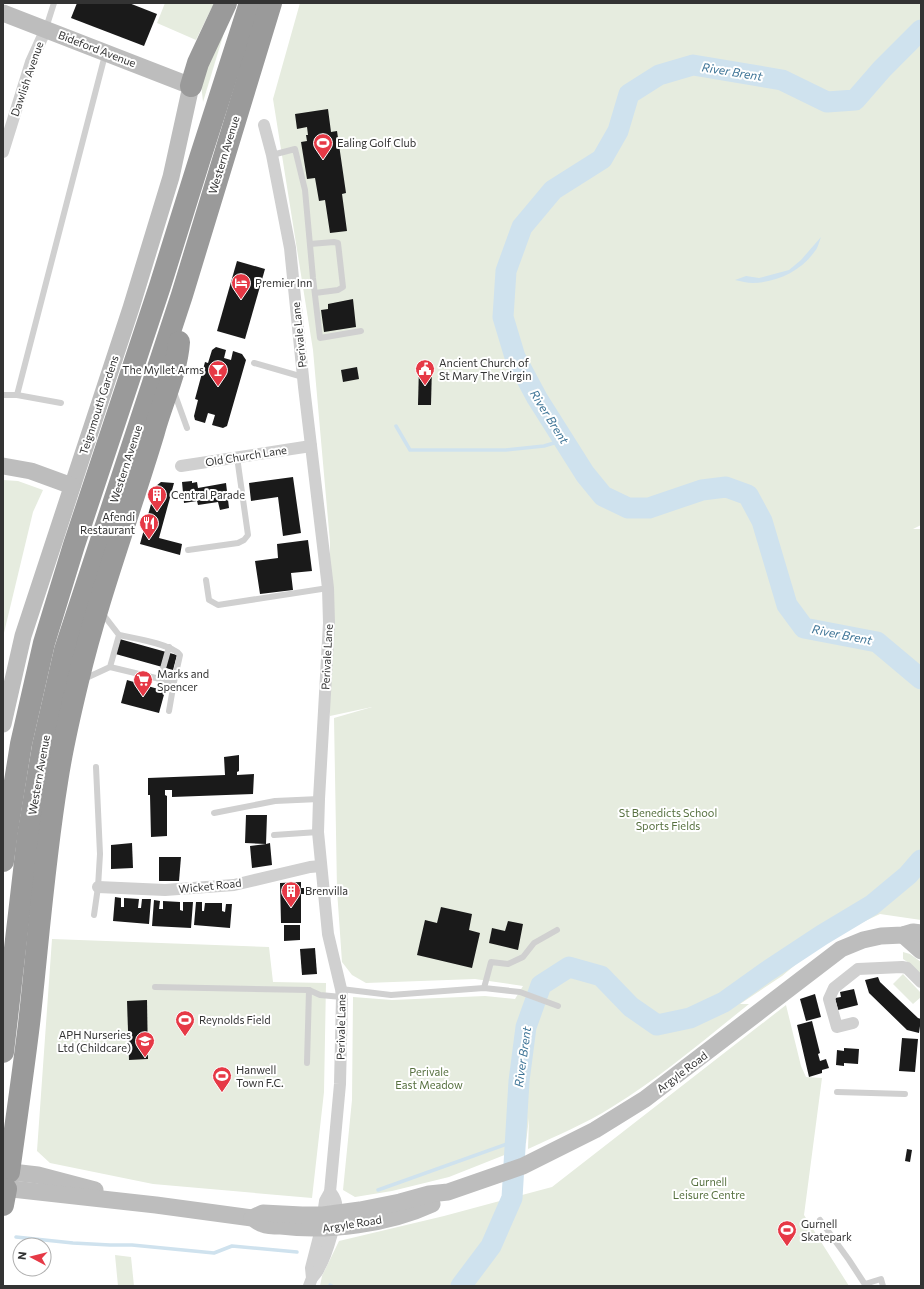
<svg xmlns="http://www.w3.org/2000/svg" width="924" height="1289" viewBox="0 0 924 1289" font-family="Commissioner,sans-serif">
<rect width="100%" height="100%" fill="#fff"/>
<g fill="#e6ecdf">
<path d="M165,3H214L196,40L157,23Z"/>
<path d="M300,3H921V525L913,529H921V920L880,914L825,940L782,976L740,1004H749C704,1040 661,1077 612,1107C585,1124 556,1136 528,1149L529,1118L526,1143L507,1150V1154L449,1177L392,1191L355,1197L343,1190L352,1100L353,997L392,1000L485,996L515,999L523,986L475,979L366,983L352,975L342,962L337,890L334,718L372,707L330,716V542L313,350L273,99Z"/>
<path d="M230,13L203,102L200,73Z"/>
<path d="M3,480L18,481L43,490L33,512L3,637Z"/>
<path d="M52,939L269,947L273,982L326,983L324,1092L312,1198L153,1184L50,1163L37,1151Z"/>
<path d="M903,952L910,954L921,962V976L909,963L903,959Z"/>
<path d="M903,974L921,993V997L913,1004L893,984Z"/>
<path d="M786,1005L801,1066L806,1077L822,1078L804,1215L849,1286H320L322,1276L339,1241L444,1216L552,1187Z"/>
<path d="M115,1255L131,1257L134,1286H118Z"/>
</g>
<path fill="#cfe2ee" d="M821,237C819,242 818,248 815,251C801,271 778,282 753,283C747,283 741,281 735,280L746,276L759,278L789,270L801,260Z"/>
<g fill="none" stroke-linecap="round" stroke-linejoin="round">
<g stroke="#cfe2ee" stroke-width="3.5">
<path d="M396,426L410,450H506L544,446L564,440"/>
<path d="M378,1190L515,1141"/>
<path d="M16,1237L73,1243L110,1245H132L214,1253L232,1246L297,1252"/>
<path d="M330,1285L332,1286"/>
</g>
<g stroke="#cfe2ee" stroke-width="21">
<path d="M921,30L882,69L855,100L827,102L782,80L693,65L659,75L629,94L618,131L602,159L553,190L522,227L506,271L503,317L515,357L537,398L585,474L603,496L628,508H649L702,490L726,487L748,495L762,521L787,605L804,628L877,642L921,679"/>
<path d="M461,1286L491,1246L512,1198L519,1081L526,1027L541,985L569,967L601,976L631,1007L657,1025L690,1018L724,1002L766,972L822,935L872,905L908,875L921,860"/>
</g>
</g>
<g fill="#1a1a1a">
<path d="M77,3H129L157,14L144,46L71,18Z"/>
<path d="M328,109L331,132L337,131L346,193L342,194L347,231L330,233L325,200L319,201L315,178L307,179L301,142L307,141L306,135H308L307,127L297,129L295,114Z"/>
<path d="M237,261L265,269L245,339L217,331Z"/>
<path d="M353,299L356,327L324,332L321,310L328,309V304Z"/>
<path d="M216,347L226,350L224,358L231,360L233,351L242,354L246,360L227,426L223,428L212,425L215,415L208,413L205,423L195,420L194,416L198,400L195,399L205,362L208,363L212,350Z"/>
<path d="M419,366H432L431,405H418Z"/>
<path d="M357,367L359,379L343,382L341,370Z"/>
<path d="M293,477L301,533L283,536L278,497L251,501L249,483Z"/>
<path d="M192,481V483L197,482L198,488L226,483L229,508L220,510L218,502L198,505L197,501L184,503L182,482Z"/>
<path d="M161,482L174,483L159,538L182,544L180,555L140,544L156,486Z"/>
<path d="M308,540L312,571L291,573L293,590L260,594L255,561L278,558L277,544Z"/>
<path d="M116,638L177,655L173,670L112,653Z"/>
<path d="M127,680L165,691L159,713L121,703Z"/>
<path d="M239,755V771L237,772V775L254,774L253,794L172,797V790H165V795L167,796V836L151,837L150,795H148V778L225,775L224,757Z"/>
<path d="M246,815H267L266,844L270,843L272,865L252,868L250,846L266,844L245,843Z"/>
<path d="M132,843L133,868L111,869V845Z"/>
<path d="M159,857H181L179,881H159Z"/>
<path d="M301,882V888H304V894H301V923H281L280,883Z"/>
<path d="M115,897L121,898V907H124V898L139,899L138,908H141L142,899H151L149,924L113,921Z"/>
<path d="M154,900L160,901L159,909H163V901L180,902V910L183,911V902H193L191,928L152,926Z"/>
<path d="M196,902H202V911H204L205,903H222V911L225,912L226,904H232L230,928L194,925Z"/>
<path d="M441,907L472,914L469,930L480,933L472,968L417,955L425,920L437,923Z"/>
<path d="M508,921L523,924L518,950L489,943L492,928L505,931Z"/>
<path d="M284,925H300V940L284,941Z"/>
<path d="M315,948L317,974L302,975L300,949Z"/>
<path d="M878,977L880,982L918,1018L921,1019L919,1033L907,1030L869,993L865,980Z"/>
<path d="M854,989L858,1005L838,1010L835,998L841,997L840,992Z"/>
<path d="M815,994L821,1017L806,1021L800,999Z"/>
<path d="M147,1000L148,1059L129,1060L127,1001Z"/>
<path d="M812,1021L820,1053L818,1054L820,1061L826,1059L829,1068L822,1070V1073L809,1077L797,1025Z"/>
<path d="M902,1038L918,1039L915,1072L899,1071Z"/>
<path d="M844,1048L859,1049L858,1064L844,1063V1066L836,1065L837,1050L844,1051Z"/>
<path d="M907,1149L912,1150L910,1162L905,1161Z"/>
</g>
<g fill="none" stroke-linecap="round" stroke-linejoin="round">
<g stroke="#d0d0d0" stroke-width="6">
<path d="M46,28L54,3"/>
<path d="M272,155L295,149L305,190L313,278L320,338L361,331"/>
<path d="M310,244L334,242L338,243L343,287L338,290L315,293"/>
<path d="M254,363L303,377"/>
<path d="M174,392L187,428"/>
<path d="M3,395H17L105,55"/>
<path d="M17,395L61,403"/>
<path d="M188,550L238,543L244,540L248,535L237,457"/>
<path d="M206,580L209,600L218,605L328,588"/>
<path d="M119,635C133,638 172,644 180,655L174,682L160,679"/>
<path d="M110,667L160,679L169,647"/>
<path d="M84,679L110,667L119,635L102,613"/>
<path d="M169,711L174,682"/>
<path d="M214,813L275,801L319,799"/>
<path d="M274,835L318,832"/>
<path d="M94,915L98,887L100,854L96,767"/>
<path d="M155,987L309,990L320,995L342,997"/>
<path d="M484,988L491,962L508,964L523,957L534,943L557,930"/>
<path d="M341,989L391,995L484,988L520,992L558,1006"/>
<path d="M307,1063L309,990"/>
<path d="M837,1092L905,1094"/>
<path d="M820,1220L849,1260L866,1286"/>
<path d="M865,1284L881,1279L883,1286"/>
</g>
<g stroke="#d0d0d0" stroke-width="12">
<path d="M264,125L272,155L290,248L304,387L328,588L329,623L319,799L318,832L328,934L341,989L342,997L340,1084L330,1192L325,1201L321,1229L311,1268L312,1278L309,1286"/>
<path d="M3,152L31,62L46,29"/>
<path d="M181,466L311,446"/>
<path d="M98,887L165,890L234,885L310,867L321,866"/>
<path d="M853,1023L837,1027L829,999L834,988L858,969L902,967L907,968L921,982"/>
<path d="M312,1278C314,1275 318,1272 319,1268C327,1254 338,1218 336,1203C335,1198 333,1195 330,1192"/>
</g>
<g stroke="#bdbdbd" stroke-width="17">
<path d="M3,13L191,86L171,177L131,308L23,636L3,724"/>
<path d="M3,466L31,471L72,486"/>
<path d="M903,935L921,951"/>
<path d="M3,1171L38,1175L95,1190"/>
<path d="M3,1188L156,1205L252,1218C256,1220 259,1223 263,1224C268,1226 275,1226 281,1226C328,1232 389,1224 432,1204"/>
<path d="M252,1218L263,1213L302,1215H323L360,1210L400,1202L429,1194L448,1192L523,1166L595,1130L645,1099L841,949L863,940L881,936L903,935L913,932L921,933"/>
</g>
<g stroke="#9a9a9a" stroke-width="22">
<path d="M191,86L198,63L226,3"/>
<path d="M3,861L7,831L21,744L44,643L74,545L160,286L200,158L250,3"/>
<path d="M3,1052L28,836L43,746L65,650L182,295L271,3"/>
<path d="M9,1172C16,1122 23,1073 29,1024C38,943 44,862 57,782C62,748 70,714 78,681C98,597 129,515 154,432C162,402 177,372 179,342"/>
<path d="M3,1205L6,1189"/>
</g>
</g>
<defs>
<symbol id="stadium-pin" viewBox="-11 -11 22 30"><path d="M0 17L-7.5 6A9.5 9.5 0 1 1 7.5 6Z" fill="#e63946" stroke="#fff"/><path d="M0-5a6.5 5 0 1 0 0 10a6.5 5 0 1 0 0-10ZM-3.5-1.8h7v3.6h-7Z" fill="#fff"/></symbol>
<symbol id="hotel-pin" viewBox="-11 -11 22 30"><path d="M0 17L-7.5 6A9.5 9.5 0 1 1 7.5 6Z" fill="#e63946" stroke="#fff"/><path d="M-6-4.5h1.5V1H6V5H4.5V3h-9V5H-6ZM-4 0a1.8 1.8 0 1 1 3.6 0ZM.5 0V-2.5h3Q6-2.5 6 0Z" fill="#fff"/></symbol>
<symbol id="civic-pin" viewBox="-11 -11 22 30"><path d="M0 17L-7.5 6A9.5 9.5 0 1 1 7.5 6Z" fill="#e63946" stroke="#fff"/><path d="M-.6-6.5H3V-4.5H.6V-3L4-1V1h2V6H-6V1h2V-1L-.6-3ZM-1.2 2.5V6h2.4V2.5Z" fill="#fff"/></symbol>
<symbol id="bar-pin" viewBox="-11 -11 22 30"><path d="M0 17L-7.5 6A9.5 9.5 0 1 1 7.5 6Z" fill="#e63946" stroke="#fff"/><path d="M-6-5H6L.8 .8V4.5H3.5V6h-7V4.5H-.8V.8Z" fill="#fff"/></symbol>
<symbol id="building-pin" viewBox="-11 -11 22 30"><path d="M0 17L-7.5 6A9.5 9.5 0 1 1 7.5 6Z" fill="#e63946" stroke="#fff"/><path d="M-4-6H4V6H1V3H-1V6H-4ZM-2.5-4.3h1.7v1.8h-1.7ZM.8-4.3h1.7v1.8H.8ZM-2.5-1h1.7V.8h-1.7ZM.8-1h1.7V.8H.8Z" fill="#fff"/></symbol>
<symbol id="restaurant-pin" viewBox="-11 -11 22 30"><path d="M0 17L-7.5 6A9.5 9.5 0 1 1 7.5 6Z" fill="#e63946" stroke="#fff"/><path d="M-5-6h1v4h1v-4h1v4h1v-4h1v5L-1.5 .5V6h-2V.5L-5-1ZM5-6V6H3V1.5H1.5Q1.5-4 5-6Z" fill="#fff"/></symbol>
<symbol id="supermarket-pin" viewBox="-11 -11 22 30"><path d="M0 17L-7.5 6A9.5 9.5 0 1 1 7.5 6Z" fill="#e63946" stroke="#fff"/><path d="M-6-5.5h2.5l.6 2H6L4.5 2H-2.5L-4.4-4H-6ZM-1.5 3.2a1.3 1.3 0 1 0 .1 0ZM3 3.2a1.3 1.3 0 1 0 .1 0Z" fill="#fff"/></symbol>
<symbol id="school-pin" viewBox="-11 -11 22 30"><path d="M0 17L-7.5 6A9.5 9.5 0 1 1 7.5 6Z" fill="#e63946" stroke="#fff"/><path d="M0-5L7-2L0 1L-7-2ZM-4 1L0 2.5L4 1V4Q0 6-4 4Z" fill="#fff"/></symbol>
</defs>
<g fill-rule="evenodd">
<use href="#stadium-pin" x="312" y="132" width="22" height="30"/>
<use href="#hotel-pin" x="230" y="272" width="22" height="30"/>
<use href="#civic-pin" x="414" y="358" width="22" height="30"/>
<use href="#bar-pin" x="207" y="359" width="22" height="30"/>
<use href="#building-pin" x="146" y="484" width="22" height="30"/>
<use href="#restaurant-pin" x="138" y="512" width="22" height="30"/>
<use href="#supermarket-pin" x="132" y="669" width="22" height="30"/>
<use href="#building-pin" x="280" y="880" width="22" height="30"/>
<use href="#stadium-pin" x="174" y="1009" width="22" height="30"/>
<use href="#school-pin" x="134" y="1030" width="22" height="30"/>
<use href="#stadium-pin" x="211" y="1065" width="22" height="30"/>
<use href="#stadium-pin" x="776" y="1219" width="22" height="30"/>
</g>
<g text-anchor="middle" stroke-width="4" stroke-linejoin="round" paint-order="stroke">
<g font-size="11" fill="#333" stroke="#fff">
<text transform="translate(97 49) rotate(21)" y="4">Bideford Avenue</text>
<text transform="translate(27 79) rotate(-71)" y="4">Dawlish Avenue</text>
<text transform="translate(224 155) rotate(-73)" y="4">Western Avenue</text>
<text transform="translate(299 335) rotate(-96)" y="4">Perivale Lane</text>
<text transform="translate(99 405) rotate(-72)" y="4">Teignmouth Gardens</text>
<text transform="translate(246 456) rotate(-9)" y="4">Old Church Lane</text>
<text transform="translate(126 464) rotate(-72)" y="4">Western Avenue</text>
<text transform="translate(327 657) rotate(-87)" y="4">Perivale Lane</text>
<text transform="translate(39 775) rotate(-80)" y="4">Western Avenue</text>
<text transform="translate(210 886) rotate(-6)" y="4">Wicket Road</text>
<text transform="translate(341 1027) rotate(-89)" y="4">Perivale Lane</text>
<text transform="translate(682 1072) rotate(-37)" y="4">Argyle Road</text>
<text transform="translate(352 1224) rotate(-9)" y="4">Argyle Road</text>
</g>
<g font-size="11" fill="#333" stroke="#fff" text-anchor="start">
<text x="337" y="147">Ealing Golf Club</text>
<text x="255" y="287">Premier Inn</text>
<text x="439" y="367">Ancient Church of<tspan x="439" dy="13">St Mary The Virgin</tspan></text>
<text x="204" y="374" text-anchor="end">The Myllet Arms</text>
<text x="171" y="499">Central Parade</text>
<text x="135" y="521" text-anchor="end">Afendi<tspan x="135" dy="13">Restaurant</tspan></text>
<text x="157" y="678">Marks and<tspan x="157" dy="13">Spencer</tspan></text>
<text x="305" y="895">Brenvilla</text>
<text x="199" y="1024">Reynolds Field</text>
<text x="131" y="1039" text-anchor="end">APH Nurseries<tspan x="131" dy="13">Ltd (Childcare)</tspan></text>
<text x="236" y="1074">Hanwell<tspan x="236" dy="13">Town F.C.</tspan></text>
<text x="801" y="1228">Gurnell<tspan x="801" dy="13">Skatepark</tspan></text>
</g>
<g font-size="11" fill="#56703f" stroke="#fff">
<text x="668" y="817">St Benedicts School<tspan x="668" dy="13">Sports Fields</tspan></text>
<text x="429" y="1076">Perivale<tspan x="429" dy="13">East Meadow</tspan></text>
<text x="709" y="1186">Gurnell<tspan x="709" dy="13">Leisure Centre</tspan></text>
</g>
<g font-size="12" font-style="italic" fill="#3f7597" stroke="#fff">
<text transform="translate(732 72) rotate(9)" y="4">River Brent</text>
<text transform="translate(549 417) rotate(58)" y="4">River Brent</text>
<text transform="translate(842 635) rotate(11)" y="4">River Brent</text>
<text transform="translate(523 1057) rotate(-82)" y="4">River Brent</text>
</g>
</g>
<rect width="924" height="1289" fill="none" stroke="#333333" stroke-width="8"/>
<g transform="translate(32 1257) rotate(277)"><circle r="19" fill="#ffffff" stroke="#adadad"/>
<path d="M0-3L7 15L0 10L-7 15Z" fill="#e63946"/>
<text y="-6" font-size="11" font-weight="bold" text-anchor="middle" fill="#333333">N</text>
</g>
</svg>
